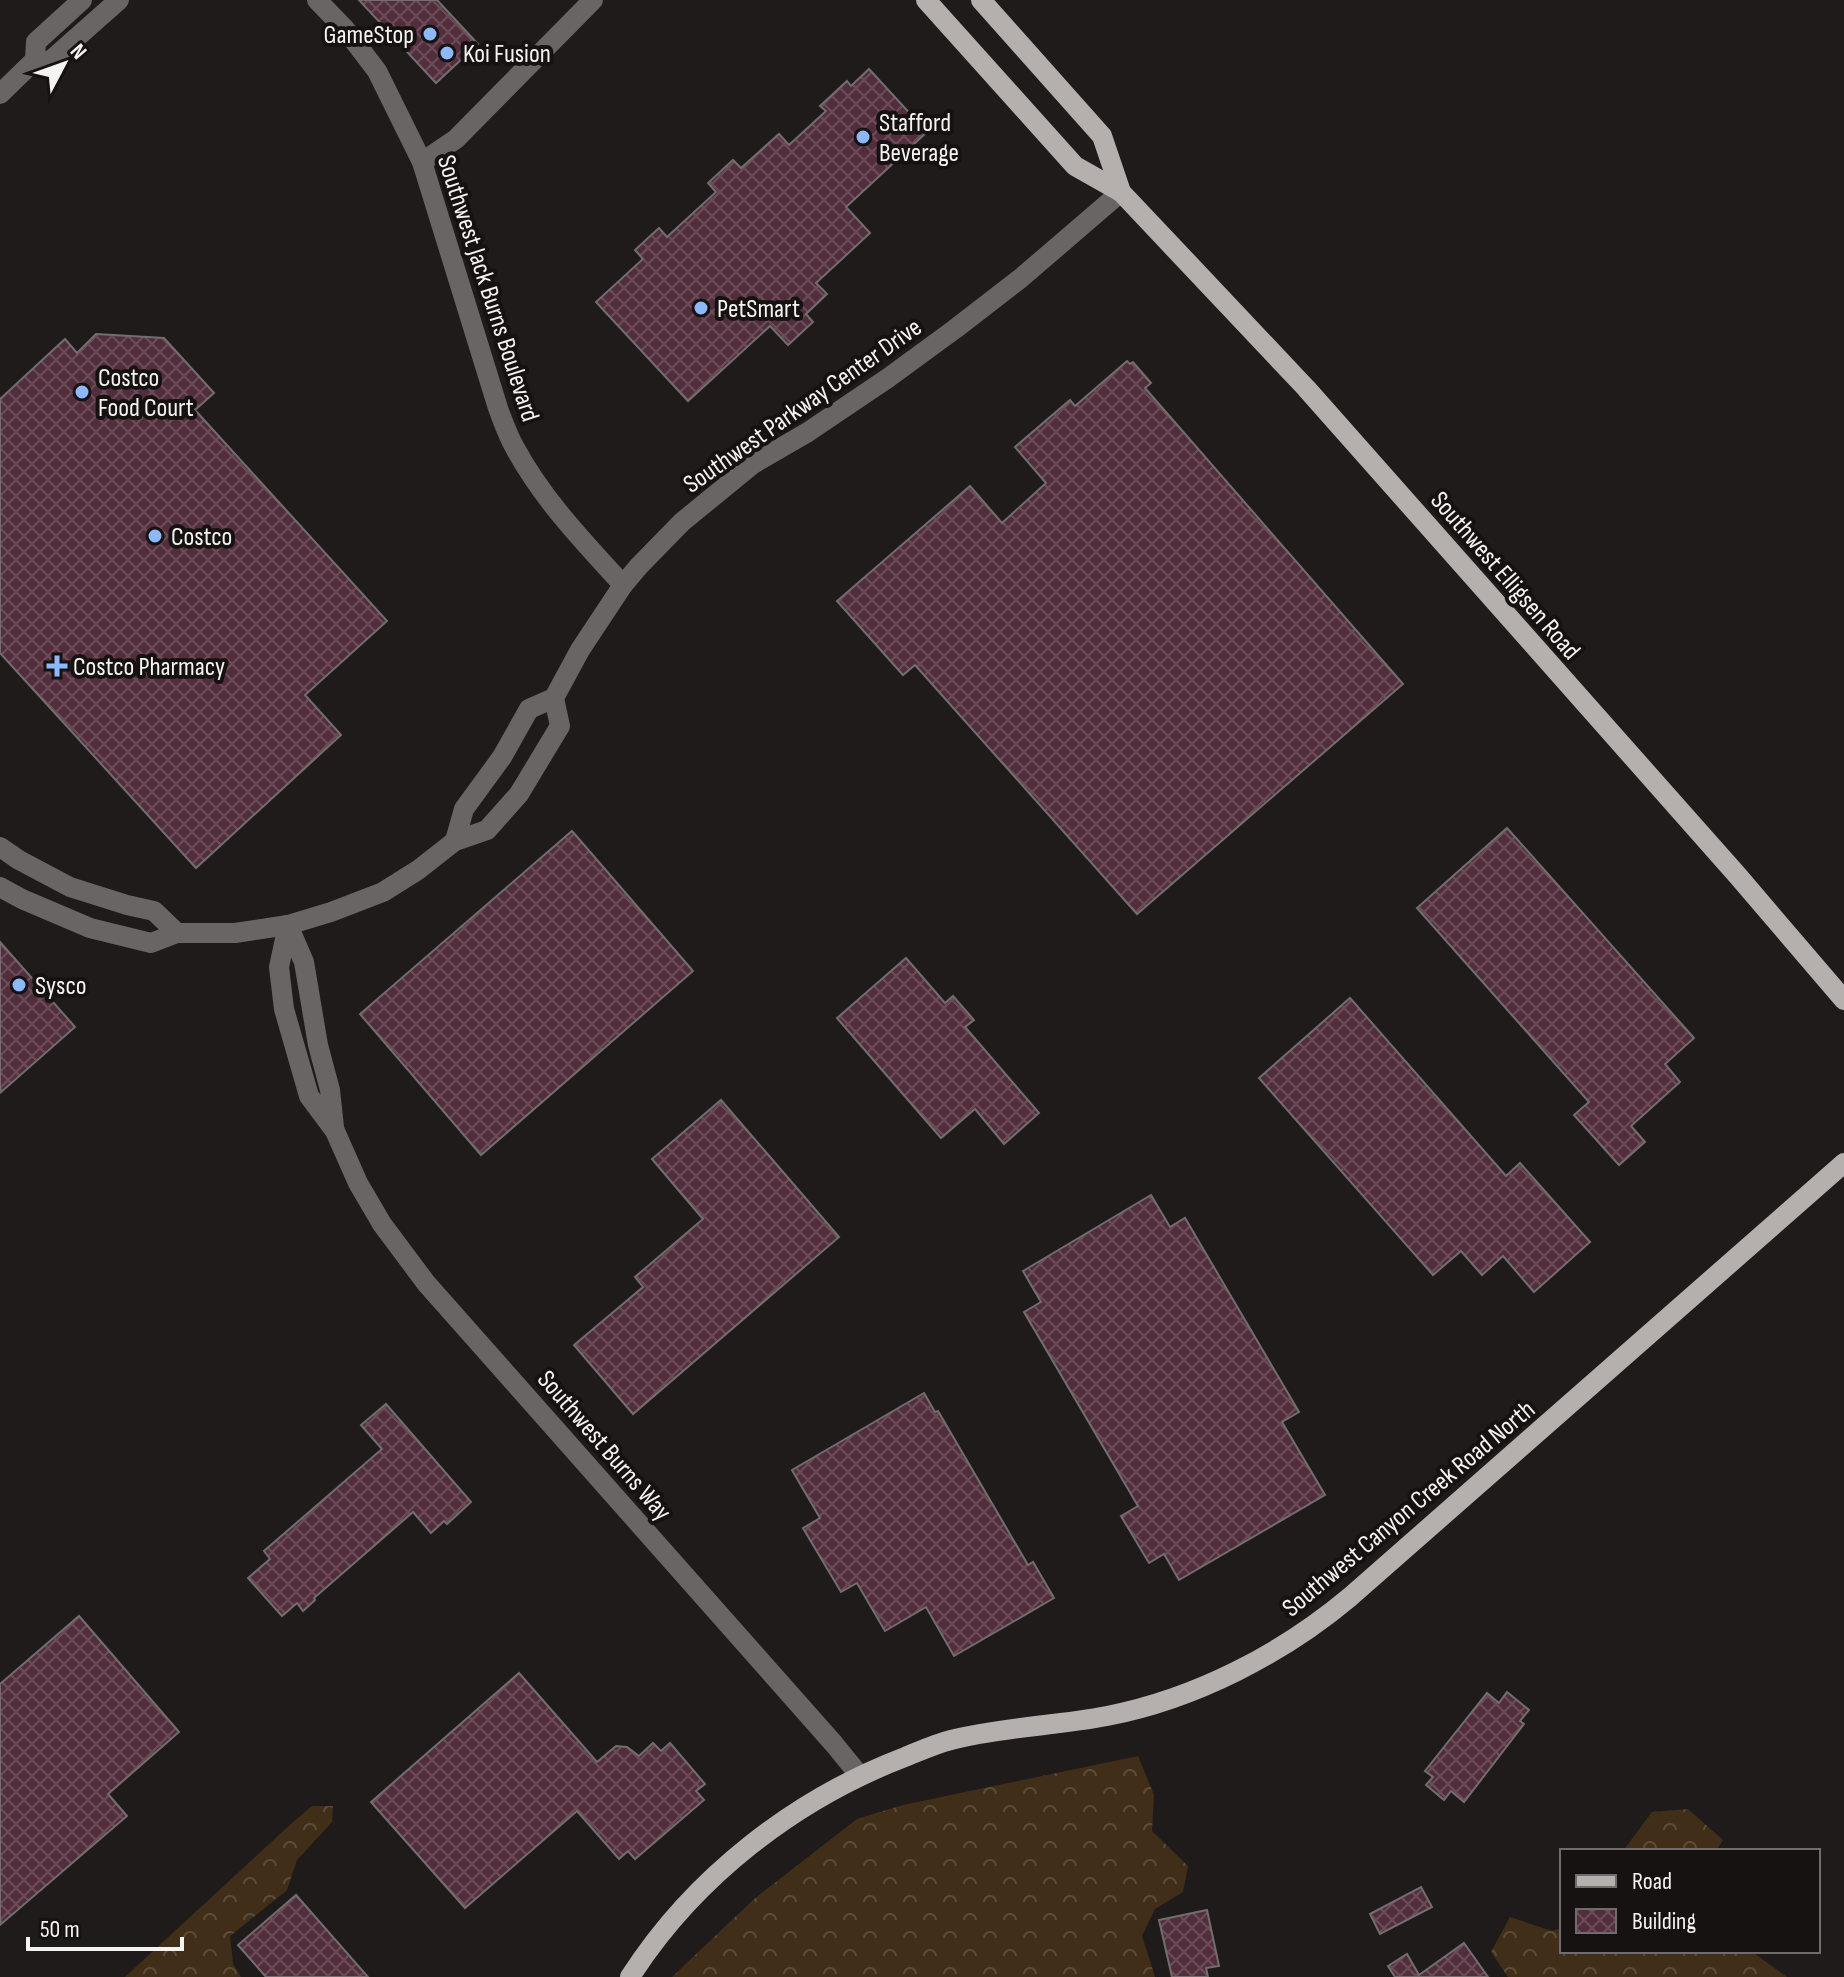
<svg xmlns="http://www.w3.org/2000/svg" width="1844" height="1977" viewBox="0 0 1844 1977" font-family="'Sofia Sans Condensed',sans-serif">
<defs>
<pattern id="forest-crowns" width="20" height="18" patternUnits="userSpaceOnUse" patternTransform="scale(2)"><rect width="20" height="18" fill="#402e18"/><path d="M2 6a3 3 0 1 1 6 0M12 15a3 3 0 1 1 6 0" fill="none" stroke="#5c4d3a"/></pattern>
<pattern id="building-cross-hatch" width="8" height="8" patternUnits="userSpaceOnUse" patternTransform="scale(2)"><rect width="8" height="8" fill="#522e3c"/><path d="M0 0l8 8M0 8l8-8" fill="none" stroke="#6c4d59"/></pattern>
</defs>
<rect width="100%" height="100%" fill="#201b1b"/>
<g fill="url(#forest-crowns)">
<path d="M1138,1756L1154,1795L1152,1831L1188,1866L1183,1892L1155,1909L1142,1936L1155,1977H672L754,1899L857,1819L903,1805Z"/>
<path d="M312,1806H333L332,1822L297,1860L287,1890L230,1936L233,1964L241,1977H125L292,1823Z"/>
<path d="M1688,1809L1723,1840L1716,1851H1623L1652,1812Z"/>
<path d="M1510,1917L1552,1931L1562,1928V1951H1751L1787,1977H1508L1491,1952Z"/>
</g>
<g fill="url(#building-cross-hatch)" stroke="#726d6f" stroke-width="2">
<path d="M359,0H437L478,44L436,83Z"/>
<path d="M869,69L927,132L846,207L870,233L816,283L827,294L806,314L813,322L788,345L770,326L688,401L596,302L643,259L635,250L659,228L667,237L716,192L708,183L733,160L741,168L779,134L789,145L826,111L820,106L847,81L851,86Z"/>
<path d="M96,334L164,338L214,393L195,410L387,621L305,695L341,735L196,868L0,653V399L65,339L77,353Z"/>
<path d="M1127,361L1130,364L1133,362L1151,383L1145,388L1403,684L1137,914L915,665L903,675L837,601L970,486L1002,523L1046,483L1015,447L1070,400L1075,406Z"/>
<path d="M1507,828L1694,1038L1665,1064L1680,1082L1631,1126L1645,1142L1619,1165L1574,1115L1589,1102L1417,908Z"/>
<path d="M572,831L693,971L481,1155L360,1014Z"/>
<path d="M0,942L75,1027L0,1093Z"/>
<path d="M906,958L945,1003L953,996L974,1020L965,1027L1039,1113L1004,1144L975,1109L941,1138L837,1018Z"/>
<path d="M1350,998L1506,1176L1520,1163L1590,1242L1534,1292L1503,1256L1482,1275L1461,1251L1433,1275L1259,1078Z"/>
<path d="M721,1100L839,1237L633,1414L574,1345L643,1287L635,1277L703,1219L652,1159Z"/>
<path d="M1151,1195L1170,1227L1185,1218L1299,1412L1282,1422L1325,1495L1179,1580L1164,1554L1149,1563L1121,1516L1138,1506L1024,1312L1041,1302L1023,1271Z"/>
<path d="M924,1393L935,1412L938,1411L1028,1565L1033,1562L1054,1598L954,1656L926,1607L885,1631L857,1583L841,1592L803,1528L820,1518L792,1470Z"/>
<path d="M386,1404L471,1502L447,1524L444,1521L431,1533L413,1512L314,1598L315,1600L303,1611L297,1603L282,1616L248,1578L270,1559L264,1551L382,1449L361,1425Z"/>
<path d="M79,1616L179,1732L108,1794L127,1816L0,1925V1684Z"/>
<path d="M519,1673L597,1762L616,1746L627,1747L639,1756L653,1743L661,1751L670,1743L705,1784L696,1791L704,1800L635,1859L628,1851L619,1859L577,1811L465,1908L371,1802Z"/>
<path d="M1507,1692L1529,1710L1520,1721L1524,1724L1464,1802L1451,1791L1444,1800L1426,1785L1433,1777L1425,1771L1487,1693L1499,1703Z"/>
<path d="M1421,1887L1432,1907L1380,1934L1370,1914Z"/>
<path d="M296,1895L368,1977H266L238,1945Z"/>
<path d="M1207,1910L1219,1966L1206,1968L1208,1977H1172L1159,1920Z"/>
<path d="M1464,1943L1488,1977H1395L1388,1966L1407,1954L1419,1975Z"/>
</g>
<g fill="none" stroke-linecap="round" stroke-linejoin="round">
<g stroke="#686564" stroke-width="20">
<path d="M317,0L345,29L377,71L422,162L498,408C503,422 508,436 515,448C543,500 584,542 623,585"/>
<path d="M35,60L49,62L119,0"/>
<path d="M0,94L35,60L36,42L82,0"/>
<path d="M422,162L456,139L593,0"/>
<path d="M455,841L464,809L502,757L529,709L554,698L580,650L623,585L639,566L682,522L753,464L808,432L888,378L955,329L1021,278L1121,192"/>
<path d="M0,847L19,860L70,887L127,905L154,911L177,933"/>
<path d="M0,887L22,899L90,928L151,943L177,933H235L288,925L331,912L383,892L418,870L455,841L487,830L519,794L560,726L554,698"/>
<path d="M288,925L279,967L284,1009L309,1096L335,1131L358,1183L382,1224L426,1283L834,1744L860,1776"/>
<path d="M288,925L304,962L318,1045L330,1090L334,1127"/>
</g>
<g stroke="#b5b0ae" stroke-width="20">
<path d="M926,0L1075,166L1121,192L1306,388L1738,876L1844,1000"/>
<path d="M981,0L1102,136L1121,192"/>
<path d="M630,1977C694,1877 795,1799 905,1757C920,1751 935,1744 951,1740C1002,1727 1055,1726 1107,1716C1195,1699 1282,1654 1350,1597L1844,1163"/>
</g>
</g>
<g fill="#8db9fc" stroke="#171212" stroke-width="3">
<circle cx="430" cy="34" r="8"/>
<circle cx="447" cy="53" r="8"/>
<circle cx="863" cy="137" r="8"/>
<circle cx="701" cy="308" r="8"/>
<circle cx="82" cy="392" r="8"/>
<circle cx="155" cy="536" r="8"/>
<path d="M53 654h8v8h8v8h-8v8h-8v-8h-8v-8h8z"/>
<circle cx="19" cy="985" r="8"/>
</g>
<g text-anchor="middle" stroke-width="8" stroke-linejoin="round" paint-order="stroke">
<g font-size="26" fill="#f6f3f3" stroke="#171212" text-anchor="start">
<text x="414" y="43" text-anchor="end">GameStop</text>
<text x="463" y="62">Koi Fusion</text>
<text x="879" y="131">Stafford<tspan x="879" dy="30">Beverage</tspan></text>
<text x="717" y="317">PetSmart</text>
<text x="98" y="386">Costco<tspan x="98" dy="30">Food Court</tspan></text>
<text x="171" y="545">Costco</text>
<text x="73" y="675">Costco Pharmacy</text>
<text x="35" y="994">Sysco</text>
</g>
<g font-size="26" fill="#f6f3f3" stroke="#171212">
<text transform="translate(489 288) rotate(72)" y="9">Southwest Jack Burns Boulevard</text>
<text transform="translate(802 405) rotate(-35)" y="9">Southwest Parkway Center Drive</text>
<text transform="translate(1506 575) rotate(49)" y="9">Southwest Elligsen Road</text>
<text transform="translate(605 1445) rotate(49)" y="9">Southwest Burns Way</text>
<text transform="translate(1408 1508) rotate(-40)" y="9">Southwest Canyon Creek Road North</text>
</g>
</g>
<rect x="1560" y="1849" width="260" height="104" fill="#171212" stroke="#706c6c" stroke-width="2"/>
<rect x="1576" y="1875" width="40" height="12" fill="#b5b0ae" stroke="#706c6c" stroke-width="2"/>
<text x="1632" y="1889" font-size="24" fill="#f6f3f3">Road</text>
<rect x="1576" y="1909" width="40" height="24" fill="url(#building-cross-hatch)" stroke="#706c6c" stroke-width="2"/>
<text x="1632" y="1929" font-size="24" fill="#f6f3f3">Building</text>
<g transform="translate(64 64) rotate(49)" stroke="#171212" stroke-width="6" paint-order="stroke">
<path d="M0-6L14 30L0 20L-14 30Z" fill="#f6f3f3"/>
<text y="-12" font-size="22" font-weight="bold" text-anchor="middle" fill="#f6f3f3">N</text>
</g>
<path d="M28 1937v12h154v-12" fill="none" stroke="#f6f3f3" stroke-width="4"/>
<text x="40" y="1937" font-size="24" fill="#f6f3f3" stroke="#171212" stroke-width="6" paint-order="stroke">50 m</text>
</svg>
